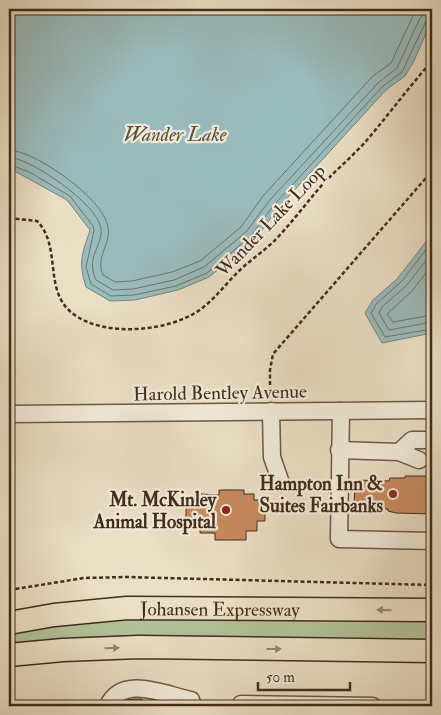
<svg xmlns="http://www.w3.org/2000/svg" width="441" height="715" viewBox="0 0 441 715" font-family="'IM FELL Double Pica',serif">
<rect width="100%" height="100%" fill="#eadec4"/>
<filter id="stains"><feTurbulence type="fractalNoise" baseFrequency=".004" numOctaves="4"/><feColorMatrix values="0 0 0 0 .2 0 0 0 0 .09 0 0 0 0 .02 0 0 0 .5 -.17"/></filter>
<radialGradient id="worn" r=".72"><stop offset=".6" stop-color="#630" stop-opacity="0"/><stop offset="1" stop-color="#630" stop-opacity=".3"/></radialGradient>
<path fill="#b1c298" stroke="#7a775a" d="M139,616L432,619V640L9,645V631Z"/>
<g fill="#9abbbc" stroke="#77827c">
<path d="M9,9H432V20L413,63L405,76L386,90L278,208L255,240L209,277L178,290L135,300L110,301L86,287C78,261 82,255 90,230L67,200L9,168Z"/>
<path d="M432,234V333L382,343L365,313L373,300L397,279Z"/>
</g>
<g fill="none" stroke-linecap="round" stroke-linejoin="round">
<g stroke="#6e746c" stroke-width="1">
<path d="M9,150C36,151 104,199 108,227C111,244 95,258 103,275L115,282L132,281L172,272L200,261L241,227L263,196L372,77L391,63L413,16L419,9"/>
<path d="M9,157C32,159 97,204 101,228C103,247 85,256 96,280L113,290L133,289L174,280L204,267L246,232L269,201L378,83L397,68L420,18L426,13L432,12"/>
<path d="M9,164L29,172L70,196L93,226L94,231L86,267L91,284L111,296L134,295L176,286L207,273L251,236L274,205L382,87L402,72L426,21L432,18"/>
<path d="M432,242L401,282L377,303L371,313L385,337L432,329"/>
<path d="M432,253L406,286L382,307L379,313L389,330L432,322"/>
<path d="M432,265L412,291L387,314L393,322L432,315"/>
</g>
</g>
<g fill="#c88960" stroke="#422c1b">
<path d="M405,476H432V514L396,513L388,511V509L354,508L355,480L389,481L390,478H405Z"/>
<path d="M219,490H244V494H254V500H265V521H257V531H246V540H215V533H200V524H186V500H200V494L219,495Z"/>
<path d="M135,699H142L143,706H120L127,700Z"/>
</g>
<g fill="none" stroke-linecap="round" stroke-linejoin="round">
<path stroke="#c8baa2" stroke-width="16" stroke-dasharray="16 8" stroke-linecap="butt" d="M419,460H432"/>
<defs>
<g id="minor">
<path d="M271,411L272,457L281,483"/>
<path d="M341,411L339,539L432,541"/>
<path d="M9,414L432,410"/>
<path d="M339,450L399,452L412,440H432"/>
<path d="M399,452L419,460"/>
<path d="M108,706C122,674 166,695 191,700L193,706"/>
<path d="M241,706V704L373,706"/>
</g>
<g id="highway">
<path id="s1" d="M9,623L54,615L127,608L432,610"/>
<path d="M9,655L63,650L139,647L432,651"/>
</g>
</defs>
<use href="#minor" stroke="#6c5845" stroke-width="19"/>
<use href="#highway" stroke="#422c1b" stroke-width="25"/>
<g stroke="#422c1b" stroke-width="2.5" stroke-dasharray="4 2.5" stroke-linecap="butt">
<path d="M9,218L37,221C62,246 43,290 72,313C103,338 170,332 201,309C216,298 227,282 241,269C253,258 267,249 278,237C294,220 307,202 322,185C336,170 353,156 367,140C389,114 409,87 432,61"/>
<path d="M270,398V370L273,354L432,171"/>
<path d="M9,590L84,578L127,577L432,585"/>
</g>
<use href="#minor" stroke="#f1ead9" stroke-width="16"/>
<use href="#highway" stroke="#eadec4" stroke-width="22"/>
</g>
<defs><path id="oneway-solid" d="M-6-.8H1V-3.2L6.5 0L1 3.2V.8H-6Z" transform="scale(1.25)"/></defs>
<g fill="#968570">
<use href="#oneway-solid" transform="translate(384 610) rotate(-179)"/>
<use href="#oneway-solid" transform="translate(112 648) rotate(-2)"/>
<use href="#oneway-solid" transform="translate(274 649)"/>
</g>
<g fill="#8f2418" stroke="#f1ead9" stroke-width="2">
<circle cx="393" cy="494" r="5"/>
<circle cx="226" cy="510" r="5"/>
</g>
<g text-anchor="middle" stroke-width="4.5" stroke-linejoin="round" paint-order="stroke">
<g font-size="19" fill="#422c1b" stroke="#f1ead9">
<text transform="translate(270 220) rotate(-46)" y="7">Wander Lake Loop</text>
<text transform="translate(220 392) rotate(-1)" y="7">Harold Bentley Avenue</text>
<text dy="7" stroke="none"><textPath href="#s1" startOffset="212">Johansen Expressway</textPath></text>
</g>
<g font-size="19" font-weight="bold" fill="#422c1b" stroke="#f1ead9" text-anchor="end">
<text x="383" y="490">Hampton Inn &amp;<tspan x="383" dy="22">Suites Fairbanks</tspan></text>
<text x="216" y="506">Mt. McKinley<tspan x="216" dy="22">Animal Hospital</tspan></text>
</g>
<g font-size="20" font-style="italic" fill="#585043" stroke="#f1ead9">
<text x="175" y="141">Wander Lake</text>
</g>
</g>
<rect width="441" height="715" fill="none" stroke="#eadec4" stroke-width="30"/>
<rect x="10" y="10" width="421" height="695" fill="none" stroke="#422c1b" stroke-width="2.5"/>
<rect x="15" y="15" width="411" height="685" fill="none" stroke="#422c1b"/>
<path d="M258 682v8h92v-8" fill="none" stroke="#422c1b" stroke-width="2.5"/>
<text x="266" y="682" font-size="15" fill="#422c1b" stroke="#f1ead9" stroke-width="4" paint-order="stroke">50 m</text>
<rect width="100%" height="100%" filter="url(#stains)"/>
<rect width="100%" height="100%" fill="url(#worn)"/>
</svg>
